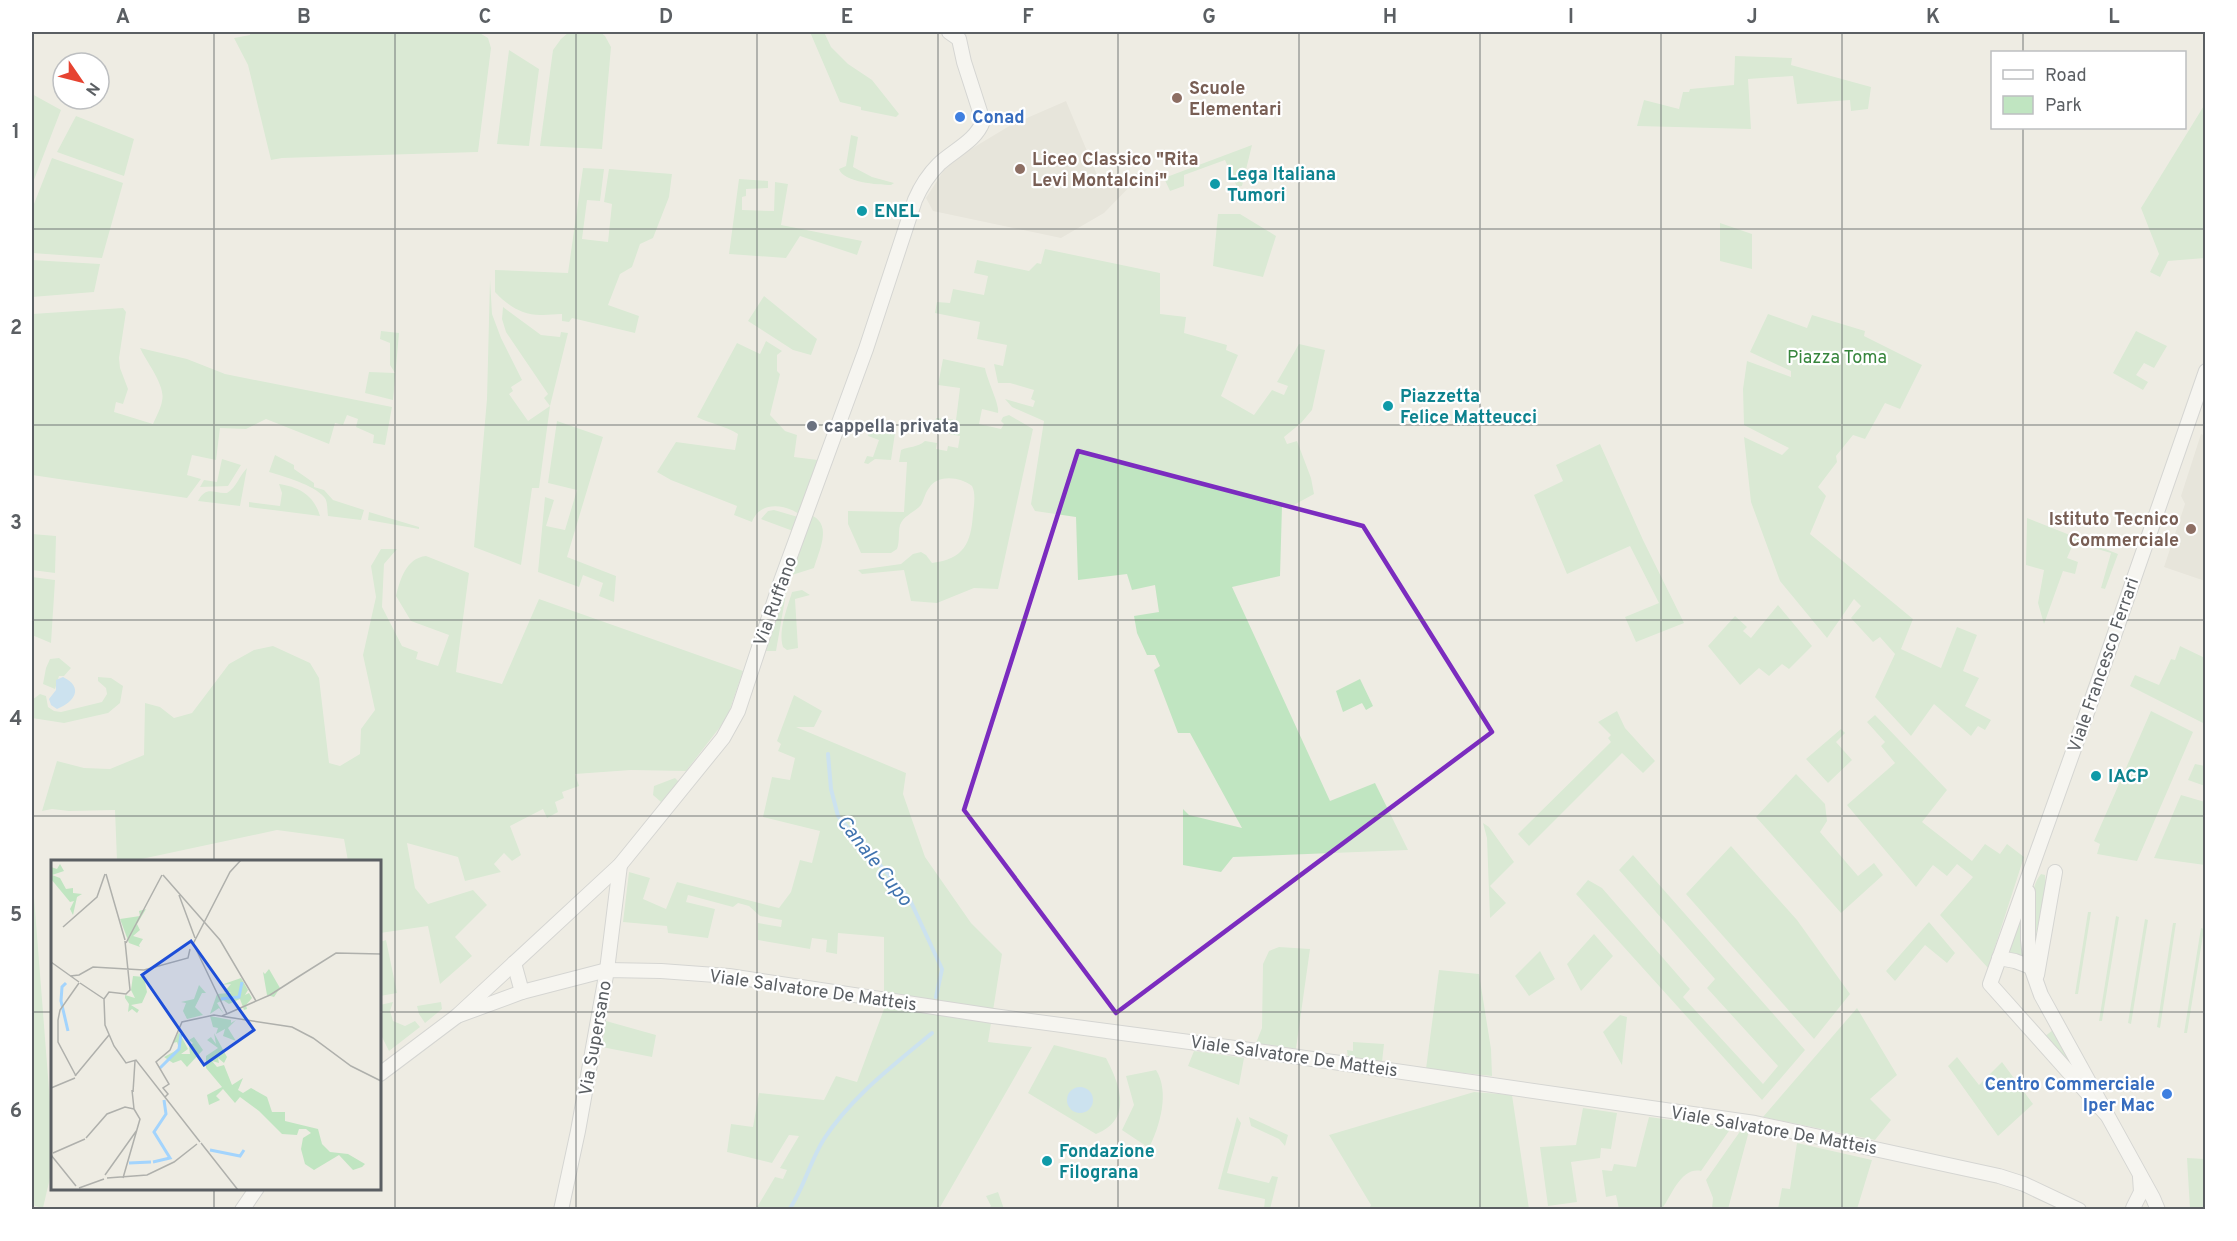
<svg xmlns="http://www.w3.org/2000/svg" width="2237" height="1241" viewBox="0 0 2237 1241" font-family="Overpass,sans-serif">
<rect width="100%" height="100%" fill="#eeece3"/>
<g fill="#dedbd1">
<path d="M1066,101L1103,189L1148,168L1104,213L1061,238L933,211L926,198L944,170L961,155L1011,125Z"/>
<path d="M2201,434L2206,436L2205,581L2164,567L2185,504L2181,496Z"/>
</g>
<g fill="#c0e5c1">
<path d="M250,32H478L488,38L491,48L478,152L282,158L271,160L248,65L234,38L250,35Z"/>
<path d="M569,32H600L605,36L611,47L602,149L540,146L553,50L561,39Z"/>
<path d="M810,32H824L831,47L848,64L872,80L899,114L896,117L861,110V107L840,102Z"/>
<path d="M509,50L539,69L529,146L497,144Z"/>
<path d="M1735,56L1792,58L1791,65L1871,87L1868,109L1851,111L1850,100L1797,104L1793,76L1748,79L1751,129L1637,126L1644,100L1679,109L1683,92H1689L1690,89L1734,85Z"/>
<path d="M32,94L61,110L32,185Z"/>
<path d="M2205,104V258L2168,261L2160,277L2150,272L2159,254L2141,208Z"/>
<path d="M76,116L134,139L124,176L57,152Z"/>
<path d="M851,135L858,137L853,167L872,177L894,183L891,185C878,185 843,182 839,169L846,166Z"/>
<path d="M1252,145L1242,186L1237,187L1225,160L1184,175V186L1170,191L1164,178Z"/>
<path d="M52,158L123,183L102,258L32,253V209Z"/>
<path d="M583,168L604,169L600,201L587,200L582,239L608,242L612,204L604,202L609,169L672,174L669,197L653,238L640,244L632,267L620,274L608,305L639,316L635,333L572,318L569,322L562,321V314C555,314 550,315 543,315C523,316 508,306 495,292V270L568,273Z"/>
<path d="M739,179L768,181V188L746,189V196L742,197V210L774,211L775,182L788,184L781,225L862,241L857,255L800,236L786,258L729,254Z"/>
<path d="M1218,214H1240L1276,236L1263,277L1213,266Z"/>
<path d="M1720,223L1752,234V269L1720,261Z"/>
<path d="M1045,249L1160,273V314L1186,317L1184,333L1227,345L1226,350L1238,355L1221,396L1254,415L1272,390L1284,395L1288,386L1277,382L1299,344L1325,350L1312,410L1301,423L1284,437L1287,444L1297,441L1311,478L1314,494L1292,506H1282L1280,576L1232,587L1330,801L1375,783L1408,850L1233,857L1221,872L1183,865V809L1189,815L1242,828L1190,733H1178L1154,670L1160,666L1155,655H1147L1137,633L1134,616L1159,612L1155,585L1132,590L1127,574L1078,580L1076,517L1035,511L1031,504L1044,421L1012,407L1005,399L1033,407L1035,401L1031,399L1034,390L1010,383H998L994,364L1003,366L1007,345L977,339L980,322L935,313L937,302L950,303L953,289L984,295L988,276L974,273L977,260L1029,271L1037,263L1041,264Z"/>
<path d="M32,260L100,264L94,292L32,297Z"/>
<path d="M490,279L492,314L501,338L522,380L511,387L513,391L509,394L528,421L550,406L544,398L548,394L506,332L502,319L503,307L541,335L560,337L561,332L568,333L550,406L539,488H532L521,565L474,547L487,399Z"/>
<path d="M764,296L817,339L811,355L793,350L748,321Z"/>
<path d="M123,308L126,312L119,358L120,368L128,389L123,404L116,402L114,412L153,424C156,417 161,408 162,401C166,386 147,363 140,348L187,359L225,374L392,407L385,445L373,443L374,435L356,427L358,419L347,415L343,425L335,423L329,444L266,419L246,429L220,428L216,460L192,455L187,475L201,479L187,498L32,475V314Z"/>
<path d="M1768,314L1807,328L1812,315L1865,331L1864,336L1922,365L1900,409L1885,403L1865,439L1853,435L1836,456L1837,462L1818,487L1826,496L1810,534L1913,619L1901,649L1941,668L1957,627L1977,635L1963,671L1979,678L1965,706L1991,720L1985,730L1978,726L1971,736L1934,704L1911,736L1875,697L1895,654L1880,637L1873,642L1851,618L1861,606L1854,599L1827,638L1780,581L1751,502L1744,437L1782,455L1789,448L1744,425L1743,389L1747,361L1791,377V371L1750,352Z"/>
<path d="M381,331L399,333L393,400L365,393L369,372L395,373L390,365V343L380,339Z"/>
<path d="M2136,331L2167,346L2154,368L2144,363L2136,375L2148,382L2143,390L2113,373Z"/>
<path d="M766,341L782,351L777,355V371L780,374L770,415L785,431L797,435L794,457L818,460L799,514C783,503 759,502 752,522L734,515L737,506L671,480L657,472L676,442L735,450L738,434C726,426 711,424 697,417L737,343L760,354Z"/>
<path d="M943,359L985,368C987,380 1000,405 998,413L982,409L979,424L1001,429L1004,424L1001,421L1003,417L1009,415L1033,429L998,589L974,588L937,603L911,601L904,570L862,574L858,570L901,564L913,554L921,552L926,555L932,563C964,559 971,543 973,514C974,505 976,494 972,486C960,477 938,474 929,488C925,493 924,500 921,505C914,513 904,515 900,525C898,533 900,541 897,549L891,553H861L848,524V511L904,512L907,462H899L901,450C909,446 917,448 925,441L937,443L936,449L947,451L948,446L958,448L960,436L934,431L936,418L956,420L960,388L938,385Z"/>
<path d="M557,421L603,437L567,557L616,576L614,602L599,596L603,583L583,575L579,587L538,572L545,497L554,500L546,526L565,530L577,490L548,483Z"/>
<path d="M871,428L895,433L891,460L875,459L868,464L864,463L867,456L873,457L879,440L868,436Z"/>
<path d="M1600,444L1643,540L1684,623L1636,642L1625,617L1659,603L1630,546L1567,574L1534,495L1563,481L1556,465Z"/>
<path d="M275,455L294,465V469L314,483V487L324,490L333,500L364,510L361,520L328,516C327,510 328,501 324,497C314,485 283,476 269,472Z"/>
<path d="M222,459L241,465L228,486L200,487L204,480L217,482Z"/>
<path d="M247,468L240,506L198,501C207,485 213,494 227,493C237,487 239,476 247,468Z"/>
<path d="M279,484C299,487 314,495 320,516L249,507V502L280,506L282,493Z"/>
<path d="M774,510L798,517L793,531L761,519L768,511Z"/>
<path d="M369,512L419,527V529L368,520Z"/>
<path d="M813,516C832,526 819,551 814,568L792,575L810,521Z"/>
<path d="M2027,518L2118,554L2105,589L2101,588L2111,553L2074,542L2067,558L2078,562L2075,574L2063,571L2044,624L2038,603L2044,570L2026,565Z"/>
<path d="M32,534L56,536L55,573L32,570Z"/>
<path d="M381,549H397L384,564L382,607L402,646L418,652L416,659L438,666L449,635L411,621L396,596C400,580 406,558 426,556L469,573L456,672L502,684L539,599L743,671L727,718L686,771L631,770L575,774L579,786L562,792L564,798L555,802L558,812L547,818L543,809L510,826L521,855L512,861L504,853L494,864L501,872L465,881L458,857L407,843L415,888L428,904L473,890L487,905L455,937L472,956L440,984L428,926L380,933V862L348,861L344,839L277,830L132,861H117L115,810L69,811L52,809L42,811L57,761L84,768L110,769L144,755L145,703L160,707L174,718L192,713L229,664L254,650L273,646L310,663L319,678L329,763L340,766L360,754L361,729L375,710L363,655L376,597L371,566Z"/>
<path d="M32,577L55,580L51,643L32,635Z"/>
<path d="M787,588L776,651H766Z"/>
<path d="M802,590L810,595L795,599L798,648L787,650L783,647C778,630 787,609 792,592Z"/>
<path d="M1778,605L1812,646L1789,669L1782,664L1769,676L1759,668L1740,685L1708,646L1735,616L1747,627L1743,631L1751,638Z"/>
<path d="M2180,646L2205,658V724L2130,686L2135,675L2159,685L2171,659L2175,660Z"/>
<path d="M59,658L71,668L64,676H59L55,689L43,684L46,668L50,659Z"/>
<path d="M98,677L111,678L123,686L120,703L108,713L64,723L32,718V700L40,694L46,696L48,707L54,711L61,712L102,702L107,694L106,688L98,681Z"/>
<path d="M1360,679L1373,706L1366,710L1362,703L1343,712L1336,691Z"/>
<path d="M794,695L822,711L814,727H796L906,773L903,794L925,857L971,923L1002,954L988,1042L1032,1047L939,1209H756L775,1177L783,1179L787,1170L780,1168L799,1136L789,1135L772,1163L727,1152L731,1124L753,1127L759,1093L824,1100L836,1076L857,1082L884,1009V937L838,933L837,954L826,952L827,940L812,938L810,949L758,940V923L781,927L782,920L760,916L749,906L738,903L733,907L688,895L686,902L715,909L708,938L668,933L667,926L623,922L629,872L650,878L643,899L666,909L677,882L779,908L791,892L800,860L812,863L820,831L763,817L772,777L790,780L795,758L778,751L781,744L777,741Z"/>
<path d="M1617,711L1625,728L1655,761L1643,773L1622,753L1529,846L1518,834L1611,742L1608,738L1611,735L1598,722Z"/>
<path d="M2151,711L2193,732L2137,861L2097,854L2100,844L2094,841Z"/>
<path d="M1875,715L1947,790L1922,822L1972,861L1985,844L2000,854L2007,844L2024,857L1988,968L1940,915L1973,877L1957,864L1947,876L1933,865L1916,887L1847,805L1895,763L1881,746L1885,742L1867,722Z"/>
<path d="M1841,729L1845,733L1836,742L1852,760L1828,783L1806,759Z"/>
<path d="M2195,764L2205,766V786L2188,780Z"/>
<path d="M1796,774L1825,804L1827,821L1820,832L1858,876L1874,863L1883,875L1841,913L1756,817Z"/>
<path d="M675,778L679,782L661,802L653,795L654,786Z"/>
<path d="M2181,795L2205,802V865L2154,858Z"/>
<path d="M1483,823L1489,827L1514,862L1490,886L1506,903L1490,918L1487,838Z"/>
<path d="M1731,846L1797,920L1850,994L1814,1039L1686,894Z"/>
<path d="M1633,855L1805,1050L1762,1100L1576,894L1588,880L1602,888L1690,989L1683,997L1763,1084L1778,1066L1707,988L1715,979L1619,870Z"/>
<path d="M2041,874L2045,875L2046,886L2036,935L2033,934C2032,914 2028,890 2041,874Z"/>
<path d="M34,897L52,1128V1169L43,1208L32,1205V898Z"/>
<path d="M2088,912H2091L2078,994H2075Z"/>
<path d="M2020,916L2024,959L2007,954Z"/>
<path d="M2116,916L2119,917L2102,1021H2099Z"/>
<path d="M2145,919L2148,920L2131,1024L2128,1023Z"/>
<path d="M1929,922L1955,953L1947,963L1925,945L1895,981L1886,971Z"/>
<path d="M2173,923H2176L2160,1028L2157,1027Z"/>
<path d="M2201,928L2204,929L2187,1033H2184Z"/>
<path d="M1594,934L1613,956L1581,991L1567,964Z"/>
<path d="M386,940L397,993L380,996V942Z"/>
<path d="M1279,947L1310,949L1296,1049L1256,1043L1262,1028L1263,964L1269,951Z"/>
<path d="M1540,951L1555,979L1529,996L1515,976Z"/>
<path d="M1439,970L1479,974L1491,1049L1492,1076L1426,1069Z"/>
<path d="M393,1002L390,1011L393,1021L405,1026L415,1021L420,1027L389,1051L380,1033V1005Z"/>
<path d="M441,1002L442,1009L425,1023L419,1014L417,1006Z"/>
<path d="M1857,1008L1897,1075L1870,1099L1891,1120L1875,1140L1763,1117Z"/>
<path d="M1620,1015L1627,1017L1622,1065L1603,1032Z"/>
<path d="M606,1021L656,1035L652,1057L602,1047Z"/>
<path d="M2053,1030L2081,1076L2044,1037Z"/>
<path d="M1353,1042L1384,1044L1382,1062L1348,1058L1347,1050L1353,1051Z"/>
<path d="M1054,1045L1106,1058C1120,1085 1133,1119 1096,1134L1028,1093Z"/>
<path d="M1194,1051L1244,1058L1239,1085L1188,1066Z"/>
<path d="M1957,1057L1979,1085L2002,1062L2033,1104L1998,1136L1948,1066Z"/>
<path d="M1156,1070C1170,1092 1160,1126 1149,1148L1122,1130L1134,1105L1126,1076Z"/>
<path d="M1474,1092L1512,1095L1529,1209H1369L1371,1205L1329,1135Z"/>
<path d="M1583,1108L1617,1113L1611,1149L1601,1148L1600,1158L1571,1162L1577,1202L1548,1206L1540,1147L1576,1145Z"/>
<path d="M1237,1117L1241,1123L1227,1173L1269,1183L1272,1176L1278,1177L1270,1209H1264L1265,1199L1218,1189Z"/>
<path d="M1249,1117L1288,1135L1285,1146L1279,1139L1251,1126Z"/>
<path d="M1649,1117L1731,1128L1701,1171C1681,1167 1672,1195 1662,1209H1619L1616,1195L1606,1197L1602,1170L1612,1171L1614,1164L1636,1167Z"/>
<path d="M1741,1130L1749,1131L1728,1209H1712L1713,1198L1706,1180Z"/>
<path d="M1797,1143L1872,1160L1857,1209H1778L1782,1188L1790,1189Z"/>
<path d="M2187,1158L2205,1159V1209H2190Z"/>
<path d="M998,1192L1004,1209H988L991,1206L986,1196Z"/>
</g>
<g fill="#a3d4fd">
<path d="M63,677C84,687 75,702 57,709L51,705L49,699L56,690V680Z"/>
<circle cx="1080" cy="1100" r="13"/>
</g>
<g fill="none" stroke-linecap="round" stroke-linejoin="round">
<g stroke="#a3d4fd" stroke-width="4">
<path d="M828,754L831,789L838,816L910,900L942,969L936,997"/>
<path d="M789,1210C804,1188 810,1161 824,1139C852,1096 893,1066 932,1033"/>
</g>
<defs>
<g id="tertiary">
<path d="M2028,892V940L2031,967L2041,995L2153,1198L2158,1210"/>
<path d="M1999,958L2015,961L2031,967"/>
<path d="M514,963L522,992"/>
<path d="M2037,975L2055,872"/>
<path d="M457,1016L522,992L607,970L661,971L729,976L993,1016L1250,1050L1755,1123L1999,1176L2024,1184L2079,1210"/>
<path d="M380,1074L457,1016L620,865L723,738L738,711L781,581L866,349L915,200C921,186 928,175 939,164C954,150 976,141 983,121L964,62L959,39L949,32"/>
<path d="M2106,1114L1990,984L2099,679L2206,371"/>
<path d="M2133,1208L2141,1192L2140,1177"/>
<path d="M242,1210L257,1188"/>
<path d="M561,1210L578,1131L607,970L620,865"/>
</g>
</defs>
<use href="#tertiary" stroke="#b6b9bd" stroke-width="16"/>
<use href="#tertiary" stroke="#fff" stroke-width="14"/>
</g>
<path d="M0 0H2237V1241H0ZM1078,451L1363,526L1492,732L1116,1013L964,810Z" fill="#eeece3" fill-opacity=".55" fill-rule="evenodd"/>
<path fill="none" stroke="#7b2cbf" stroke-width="4.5" stroke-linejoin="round" d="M1078,451L1363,526L1492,732L1116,1013L964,810Z"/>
<path fill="none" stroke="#5b5f63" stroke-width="1.5" stroke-opacity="0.55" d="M214,32V862M395,32V1210M576,32V1210M757,32V1210M938,32V1210M1118,32V1210M1299,32V1210M1480,32V1210M1661,32V1210M1842,32V1210M2023,32V52M2023,128V1210M32,229H2206M32,425H2206M32,620H2206M32,816H2206M32,1012H52M380,1012H2206M214,1188V1210"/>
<g fill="#8d6e63" stroke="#fff" stroke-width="2">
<circle cx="1177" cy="98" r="6"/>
<circle cx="1020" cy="169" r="6"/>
<circle cx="2191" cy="529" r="6"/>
</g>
<g fill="#3f7fe0" stroke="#fff" stroke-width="2">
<circle cx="960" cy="117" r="6"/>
<circle cx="2167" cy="1094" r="6"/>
</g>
<g fill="#0f9aa8" stroke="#fff" stroke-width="2">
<circle cx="1215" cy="184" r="6"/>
<circle cx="862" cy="211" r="6"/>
<circle cx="1388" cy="406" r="6"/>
<circle cx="2096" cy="776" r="6"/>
<circle cx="1047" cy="1161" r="6"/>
</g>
<circle fill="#6b7280" stroke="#fff" stroke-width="2" cx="812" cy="426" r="6"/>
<g text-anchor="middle" stroke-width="4.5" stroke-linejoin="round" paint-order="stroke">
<g font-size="18" font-weight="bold" fill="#785e54" stroke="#fff" text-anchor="start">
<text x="1189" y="94">Scuole<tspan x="1189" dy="21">Elementari</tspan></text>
<text x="1032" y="165">Liceo Classico "Rita<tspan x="1032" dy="21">Levi Montalcini"</tspan></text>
<text x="2179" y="525" text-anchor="end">Istituto Tecnico<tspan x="2179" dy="21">Commerciale</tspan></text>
</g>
<g font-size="18" font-weight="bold" fill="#366cbe" stroke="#fff" text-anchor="start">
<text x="972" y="123">Conad</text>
<text x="2155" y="1090" text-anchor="end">Centro Commerciale<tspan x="2155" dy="21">Iper Mac</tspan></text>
</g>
<g font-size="18" font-weight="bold" fill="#0d838f" stroke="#fff" text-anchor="start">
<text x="1227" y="180">Lega Italiana<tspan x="1227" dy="21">Tumori</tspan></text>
<text x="874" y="217">ENEL</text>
<text x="1400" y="402">Piazzetta<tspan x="1400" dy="21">Felice Matteucci</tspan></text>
<text x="2108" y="782">IACP</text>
<text x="1059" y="1157">Fondazione<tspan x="1059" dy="21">Filograna</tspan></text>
</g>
<g font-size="18" fill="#37863d" stroke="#fff">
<text x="1837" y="363">Piazza Toma</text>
</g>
<g font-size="18" font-weight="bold" fill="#5b616d" stroke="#fff" text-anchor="start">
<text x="824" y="432">cappella privata</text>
</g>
<g font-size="18" fill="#5b5f63" stroke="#fff">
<text transform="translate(775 601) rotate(-70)" y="6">Via Ruffano</text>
<text transform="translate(2103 665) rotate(-71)" y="6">Viale Francesco Ferrari</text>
<text transform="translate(813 990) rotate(8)" y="6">Viale Salvatore De Matteis</text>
<text transform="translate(595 1038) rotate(-80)" y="6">Via Supersano</text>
<text transform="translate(1294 1056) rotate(8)" y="6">Viale Salvatore De Matteis</text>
<text transform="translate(1774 1130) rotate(10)" y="6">Viale Salvatore De Matteis</text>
</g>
<g font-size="20" font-style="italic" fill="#4174af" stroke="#fff">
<text transform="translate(875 860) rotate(52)" y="7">Canale Cupo</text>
</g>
</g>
<g transform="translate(51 860)">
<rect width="330" height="330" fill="#eeece3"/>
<path d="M9,4L13,11L1,15L9,18L15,29L22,28V33L31,34L26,37L22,55L19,49L23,41L19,42L0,19V7L6,9ZM95,49L86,64L89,70L82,76L92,79L88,85L92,93L89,87L78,83L69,59L89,56L88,51ZM218,109L229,128L223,137L216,135L212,112L214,114ZM82,116L93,117L96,132L91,143L80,145L88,150L86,153L81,149L77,152L78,144L74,138V135L84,138L80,130ZM190,118L197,130L194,135L198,133L201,138L195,145L196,149L193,150L189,139L178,144L172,140L166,143L173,154L168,148L159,154L166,134L178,133L180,132H173L180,124L170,125ZM148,125L155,133H151L144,147L152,155L136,159L132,151L135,143L130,142L143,139ZM159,156L180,160V163L185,160L177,168L185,181L172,176L174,169L165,174L167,168L162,167ZM128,172L137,189L130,194H139L138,186L142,183L138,180L143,177L152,190L136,207L130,200L122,203L113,197L128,189L126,182L122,183ZM163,173L176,197L173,203L167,198L168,203L161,201L166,207L173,205L181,225L192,218L187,230L192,233L200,228L216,237L221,252H234V261L267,269L271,284L279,292L297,294L314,304L311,307L302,310L288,295L263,310L254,304L250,289L252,278L260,273L255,269H248L246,275L231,274L208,251L189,237L184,243L172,229L165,236L169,240L158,245L156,235L171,227L155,208V196L167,188L156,180L160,177L165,184Z" fill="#c0e5c1"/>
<path fill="none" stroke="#a3d4fd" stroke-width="3" d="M15,123L11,127L10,141L17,171M170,139L188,137L191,122M109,208L128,189L130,174M159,290L189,296L193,290M102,302L119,298L103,272L115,254L113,240M78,303L100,302"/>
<path fill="none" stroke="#afb0ac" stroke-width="1.5" d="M55,14L74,80M112,15L169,80L205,141M128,35L144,78M12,67L46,37L54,14M75,83L111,15M142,84L179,12L190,0M143,85L176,154M0,102L28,122M19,116L28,115L42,107L93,110L137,98L139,89M247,117L285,93L330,94M29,123L53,139M53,139L54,165L63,186L75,203L85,200L149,282M53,139L58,132L75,134L79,130L74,81M171,156L219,135L247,117M24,216L58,175M25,216L7,182V160L9,150L28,123M0,228L24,218M81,230L83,249M82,232L84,201M114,237L117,234L112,228L118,224L105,202L119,190L131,162L163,155L241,167L262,178L300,206L330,221M35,278L56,254L74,247L83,249M150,283L187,330M2,293L34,279M0,295L25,326M54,315L86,270M56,318L96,315L123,302L146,284M72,318L89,259L83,249M28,328L53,319"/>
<path fill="#1d4ed8" fill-opacity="0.15" stroke="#1d4ed8" stroke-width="3" d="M140,81L203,170L153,205L91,115Z"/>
<rect width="330" height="330" fill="none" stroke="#5b5f63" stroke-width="3"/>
</g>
<rect width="2237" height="1241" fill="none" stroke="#ffffff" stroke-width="66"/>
<rect x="1991" y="51" width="195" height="78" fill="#ffffff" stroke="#bdbfc1" stroke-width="1.5"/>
<rect x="2003" y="70" width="30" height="9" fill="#ffffff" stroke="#bdbfc1" stroke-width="1.5"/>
<text x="2045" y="81" font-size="18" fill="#5b5f63">Road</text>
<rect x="2003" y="96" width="30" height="18" fill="#c0e5c1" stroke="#bdbfc1" stroke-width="1.5"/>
<text x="2045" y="111" font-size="18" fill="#5b5f63">Park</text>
<g transform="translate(81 81) rotate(125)"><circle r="28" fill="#ffffff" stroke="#bdbfc1" stroke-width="1.5"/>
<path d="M0-4.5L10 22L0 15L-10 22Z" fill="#e64331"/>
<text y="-9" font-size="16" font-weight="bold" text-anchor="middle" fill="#5b5f63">N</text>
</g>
<rect x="33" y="33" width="2171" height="1175" fill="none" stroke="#5b5f63" stroke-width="2"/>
<g font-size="20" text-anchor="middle" font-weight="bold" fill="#5b5f63">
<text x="123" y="23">A</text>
<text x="304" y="23">B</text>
<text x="485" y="23">C</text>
<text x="666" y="23">D</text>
<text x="847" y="23">E</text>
<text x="1028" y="23">F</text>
<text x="1209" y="23">G</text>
<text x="1390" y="23">H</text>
<text x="1571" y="23">I</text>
<text x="1752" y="23">J</text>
<text x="1933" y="23">K</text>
<text x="2114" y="23">L</text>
<text x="16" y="138">1</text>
<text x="16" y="334">2</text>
<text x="16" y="529">3</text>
<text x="16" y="725">4</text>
<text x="16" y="921">5</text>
<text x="16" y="1117">6</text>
</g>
</svg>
